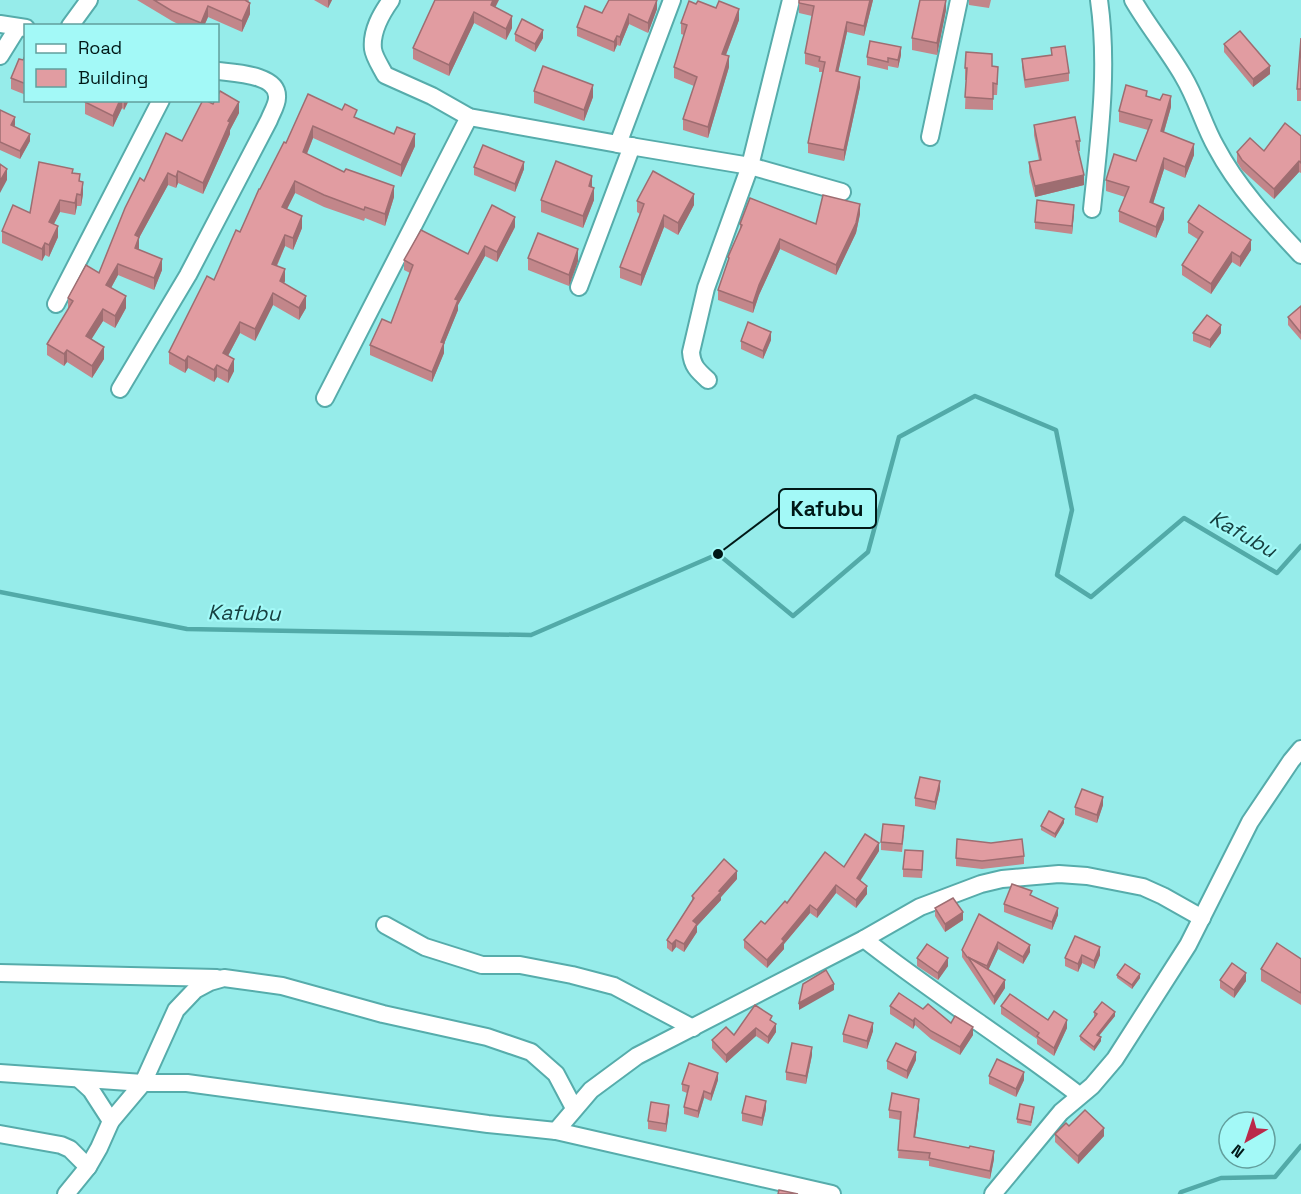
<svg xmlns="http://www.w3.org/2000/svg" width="1301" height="1194" viewBox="0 0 1301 1194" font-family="'Space Grotesk',sans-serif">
<rect width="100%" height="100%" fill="#96ecea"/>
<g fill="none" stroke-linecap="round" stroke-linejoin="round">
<g stroke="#52aaa8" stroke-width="4.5">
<path d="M0,592L187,629L531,635L718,554L793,616L868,552L899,437L975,396L1056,430L1072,510L1057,575L1091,597L1184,518L1277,573L1301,546"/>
<path d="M1180,1194L1181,1192L1221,1178L1275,1177L1301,1146"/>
</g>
<defs>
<g id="minor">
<path d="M391,0C381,14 371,31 373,49C374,57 381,67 385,75L432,96L469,117L618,144L672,0"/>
<path d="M1133,0C1148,26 1168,50 1183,76C1197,99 1203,124 1216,147C1237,187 1270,222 1301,255"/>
<path d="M0,24L26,28"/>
<path d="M70,26L89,0"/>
<path d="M0,56L18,27"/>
<path d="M930,137L959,0"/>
<path d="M618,144L750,166L842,192"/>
<path d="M1092,209C1099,140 1109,70 1099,0"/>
<path d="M579,287L632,146"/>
<path d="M56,304L161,100"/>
<path d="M708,380C698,371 692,366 691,352L706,288L750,166L791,0"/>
<path d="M120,389L188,275L269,120C271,114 277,105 277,98C279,74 233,73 218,71"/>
<path d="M325,398L469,117"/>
<path d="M385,925L425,947L482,965H520L572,975L614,986L693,1028"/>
<path d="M864,939C934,994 1009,1041 1079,1095"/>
<path d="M0,973L217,978"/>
<path d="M0,1073L143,1083L176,1010L195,990L210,982L224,978L282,986L383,1014L487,1037L531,1052L556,1074L574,1108"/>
<path d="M79,1079L91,1090L111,1121"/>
<path d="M556,1131L591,1090L637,1056L864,939L920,907L981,884L1002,879L1059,874L1087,876L1143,887L1163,896L1202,918"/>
<path d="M0,1134L61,1145L70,1149L88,1167"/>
<path d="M66,1194L88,1167L99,1148L111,1121L143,1083H187L488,1124L556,1131L832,1194"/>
<path d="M993,1194L1061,1112L1092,1086L1115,1059L1188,945L1250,822L1291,761L1301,749"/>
</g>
</defs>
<use href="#minor" stroke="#56acab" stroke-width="20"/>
<use href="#minor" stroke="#fff" stroke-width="16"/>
</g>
<g fill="#c2868a">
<path d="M137,0H249L248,2L250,14L242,32L208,17L204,26H182L172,21Z"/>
<path d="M314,0H332L328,8Z"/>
<path d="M435,0L496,7L512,28L506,40L474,23L449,76L413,59V48Z"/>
<path d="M873,0L864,36L847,32L838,72L860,87L844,161L808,153V143L823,72H819V68L805,64V53L812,16L799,13V3Z"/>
<path d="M969,0H991L989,8L969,5Z"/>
<path d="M657,9L648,33L629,24L620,46L617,45L614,52L577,36V27L602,13Z"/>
<path d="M946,10L937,55L912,50V38Z"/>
<path d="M739,20L726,55L729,67L708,138L683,130V119L694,86L674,78V67L684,35L681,34V23Z"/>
<path d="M515,34L543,38L535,52L515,41Z"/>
<path d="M1301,38V101H1297V89Z"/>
<path d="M1224,44L1270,74L1253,87L1224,52Z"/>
<path d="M1051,48L1069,73V81L1025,88L1022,67V59L1051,55Z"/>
<path d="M26,54V95L11,89V78L23,60Z"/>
<path d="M901,55L898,68L888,66V70L867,65V57Z"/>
<path d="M992,66L998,78L997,95H993V110L965,109L966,80H965V68Z"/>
<path d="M534,91L593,97L584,121L534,103Z"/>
<path d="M308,94L415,146L401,177L313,138L307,154L394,197L385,226L365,218L364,221L324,207L295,193L287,209L302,228L293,250L285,246L277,266L285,281L284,283L306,308L299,320L273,305L255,341L240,333L228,356L234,371L228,383L217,377L214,382L188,368L185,373L169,364V352L214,280L286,143Z"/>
<path d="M1147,96L1171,107L1164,132L1194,155L1185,178L1164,169L1153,204L1164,219L1156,238L1119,222V211L1125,197L1106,191V180L1136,161L1148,130L1119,122V111Z"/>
<path d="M85,100H129L124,110L122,108L113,127L85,114Z"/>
<path d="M213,104L239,113L230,130V134L203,194L178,183L176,188L168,185L139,238V249L162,270L154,290L118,275L111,288L126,308L115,328L103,321L91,339L104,359L92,378L67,362L64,366L47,355V344L68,310V298L99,273L144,181L182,141Z"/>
<path d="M0,110L15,125L14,127L30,141L20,159L0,150Z"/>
<path d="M1034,125L1080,141V151H1078L1084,185L1035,197L1029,172V162L1039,160L1034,135Z"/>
<path d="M1301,136V173L1299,172L1274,199L1242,170L1237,162V152L1264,151Z"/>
<path d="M474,167L524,169L515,192L474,175Z"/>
<path d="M73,173L80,181L83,194L81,206H77L75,215L60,212L54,224L58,237L49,257L45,255L42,261L2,243V231L30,213Z"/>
<path d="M592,187L594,200L583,228L541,212V200Z"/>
<path d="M637,201L694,205L678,235L664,227L641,286L620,278V267L640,214L637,212Z"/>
<path d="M1074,213L1072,234L1035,229V222Z"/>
<path d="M860,214L856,233L836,275L780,249L759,295L753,313L718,300V290L728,263V257L740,230V224H816Z"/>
<path d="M1188,222L1251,250L1240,267L1232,262L1211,294L1182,275V265L1199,240L1188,233Z"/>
<path d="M515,227L497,262L485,256L458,305V310L444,344V353L432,382L370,355V345L391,323L410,273L404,270V260L468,254Z"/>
<path d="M528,258L578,261L569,286L528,270Z"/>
<path d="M1301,306V340L1288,325V317Z"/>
<path d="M1193,333H1221L1210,348L1193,341Z"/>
<path d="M771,340L763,359L741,349V341Z"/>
<path d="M940,789L935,810L915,806V798Z"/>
<path d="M1103,805L1097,823L1075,815V807Z"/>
<path d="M1064,823L1055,838L1041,830V826Z"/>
<path d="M904,834L902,852L881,850V842Z"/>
<path d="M879,851L860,880L867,894L856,908L836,893L817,918L810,913L784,944V949L767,968L744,948V940L765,924L787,903L844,867Z"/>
<path d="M1024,856V864L982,869L956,866V858Z"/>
<path d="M923,859L922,878L903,877V869Z"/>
<path d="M737,879L721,897V900L697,926V932L684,952L676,947L672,952L667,948V940L692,901V896Z"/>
<path d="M1032,896L1058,915L1052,930L1004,912V904Z"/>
<path d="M935,908L963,920L945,932L935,916Z"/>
<path d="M979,914L1030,952L1023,964L998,949L988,970L1005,988L994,1005L962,957V950Z"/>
<path d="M1075,936L1100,955L1094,969L1082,963L1078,972L1065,966V958Z"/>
<path d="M917,958L948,966L938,980L917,966Z"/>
<path d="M1301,959V1005L1261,981V969Z"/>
<path d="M1117,975L1140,978L1132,989L1117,978Z"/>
<path d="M1220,980L1246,981L1234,998L1220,988Z"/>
<path d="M890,1006L923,1009L973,1035L960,1055L931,1039L915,1025L913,1029L890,1014Z"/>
<path d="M1001,1006L1048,1020L1067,1028L1054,1056L1037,1044V1039L1001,1014Z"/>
<path d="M1094,1012L1115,1016L1099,1036L1101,1041L1094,1051L1080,1040V1036L1095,1017L1094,1016Z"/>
<path d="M772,1021L776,1032L768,1044L756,1036L726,1063L712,1048V1040L734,1035Z"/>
<path d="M873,1031L867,1049L843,1042V1034Z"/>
<path d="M812,1055L806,1084L786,1080V1072Z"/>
<path d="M916,1060L907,1079L887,1069V1061Z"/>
<path d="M989,1076L1024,1080L1016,1097L989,1084Z"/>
<path d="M718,1080L711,1101L704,1098L698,1118L684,1114V1107L687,1093L682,1091V1084Z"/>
<path d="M919,1107L915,1137L994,1159L990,1179L929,1166V1161L898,1158L900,1120L889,1118V1110Z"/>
<path d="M766,1109L762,1126L742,1121V1113Z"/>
<path d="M1034,1111L1031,1126L1017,1123V1119Z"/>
<path d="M669,1113L666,1132L648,1129V1121Z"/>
<path d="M1069,1126L1104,1136L1078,1164L1055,1142V1134Z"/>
</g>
<g fill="#9e6d71">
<path d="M328,0H332L328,8Z"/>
<path d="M493,0H499L491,16V5Z"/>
<path d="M657,0V9L648,33V23Z"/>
<path d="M870,0H873L864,36V26Z"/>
<path d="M946,0V10L937,55V43Z"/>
<path d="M250,3V14L242,32V21Z"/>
<path d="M208,6V17L204,26H201V23Z"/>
<path d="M739,9V20L722,65V54Z"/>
<path d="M474,12V23L449,76V65Z"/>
<path d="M629,14V24L620,46V37Z"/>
<path d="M512,16V28L506,40V29Z"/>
<path d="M847,22V32L836,82V71Z"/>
<path d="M543,30V38L535,52V44Z"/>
<path d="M617,36V45L614,52V42Z"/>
<path d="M901,47V55L898,68V60Z"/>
<path d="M729,56V67L708,138V127Z"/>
<path d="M1270,66V74L1253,87V79Z"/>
<path d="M860,77V87L844,161V150Z"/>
<path d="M593,85V97L584,121V110Z"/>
<path d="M1171,96V107L1161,142V131Z"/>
<path d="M120,100H122V108L113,127V116Z"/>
<path d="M124,100H129L124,110Z"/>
<path d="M239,102V113L230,130V134L203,194V183L228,121Z"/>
<path d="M15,117V125L11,133V125Z"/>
<path d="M313,126V138L303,163V152Z"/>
<path d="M30,134V141L20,159V151Z"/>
<path d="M415,134V146L401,177V165Z"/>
<path d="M1194,144V155L1185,178V167Z"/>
<path d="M1164,158V169L1150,213V202Z"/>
<path d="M1299,161V172L1274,199V189Z"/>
<path d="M524,162V169L515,192V184Z"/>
<path d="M7,169V180L0,193V181Z"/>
<path d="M178,171V183L176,188V177Z"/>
<path d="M168,173V185L139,238V248L135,259V235Z"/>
<path d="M1084,175V185L1035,197V186Z"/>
<path d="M592,176V188L589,186Z"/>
<path d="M295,181V193L282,219V207Z"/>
<path d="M83,182V194L81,206V195Z"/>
<path d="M394,186V197L385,226V214Z"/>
<path d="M594,188V200L583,228V216Z"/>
<path d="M77,194V206L75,215V203Z"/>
<path d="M694,194V205L678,235V223Z"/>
<path d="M60,200V212L49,233V222Z"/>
<path d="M860,204V214L856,233L836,275V265Z"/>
<path d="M1074,205V213L1072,234V226Z"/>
<path d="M1164,208V219L1156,238V227Z"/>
<path d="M664,215V227L641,286V275Z"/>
<path d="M302,216V228L293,250V238Z"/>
<path d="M515,217V227L497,262V252Z"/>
<path d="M58,226V237L49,257V245Z"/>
<path d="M285,235V246L272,276V264Z"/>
<path d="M780,239V249L759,295L753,313V303L759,285Z"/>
<path d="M1251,240V250L1240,267V257Z"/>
<path d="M45,243V255L42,261V249Z"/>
<path d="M485,246V256L458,305V310L444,344V353L432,382V372L455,299Z"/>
<path d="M578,249V261L569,286V275Z"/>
<path d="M1232,252V262L1211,294V284Z"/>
<path d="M162,259V270L154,290V278Z"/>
<path d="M118,264V275L106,297V285Z"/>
<path d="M285,269V281L280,292V281Z"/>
<path d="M273,293V305L255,341V329Z"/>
<path d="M126,296V308L115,328V316Z"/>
<path d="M306,296V308L299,320V308Z"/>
<path d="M103,309V321L86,348V336Z"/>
<path d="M240,322V333L223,365V353Z"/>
<path d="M1221,325V333L1210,348V340Z"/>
<path d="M771,332V340L763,359V351Z"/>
<path d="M104,347V359L92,378V366Z"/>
<path d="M67,350V362L64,366V354Z"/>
<path d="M188,356V368L185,373V361Z"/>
<path d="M234,359V371L228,383V371Z"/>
<path d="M217,365V377L214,382V370Z"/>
<path d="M940,781V789L935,810V802Z"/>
<path d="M1103,797V805L1097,823V815Z"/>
<path d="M1064,819V823L1055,838V834Z"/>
<path d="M879,843V851L857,886V878Z"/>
<path d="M737,871V879L721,897V900L697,926V932L684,952V944L693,921Z"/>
<path d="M836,885V893L817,918V910Z"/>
<path d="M867,886V894L856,908V900Z"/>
<path d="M810,905V913L784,944V949L767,968V960L782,939Z"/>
<path d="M1058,908V915L1052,930V922Z"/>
<path d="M963,912V920L945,932V924Z"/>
<path d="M676,940V947L672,952V944Z"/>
<path d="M998,942V949L987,973V966Z"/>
<path d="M1030,945V952L1023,964V957Z"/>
<path d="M1100,947V955L1094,969V961Z"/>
<path d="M1082,955V963L1078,972V964Z"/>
<path d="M948,958V966L938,980V973Z"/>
<path d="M1246,973V981L1234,998V990Z"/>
<path d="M1140,974V978L1132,989V985Z"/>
<path d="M1005,980V988L994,1005V997Z"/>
<path d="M834,984V990L799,1010V1003Z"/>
<path d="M1115,1012V1016L1097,1038V1035Z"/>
<path d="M915,1018V1025L913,1029V1021Z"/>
<path d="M1067,1020V1028L1054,1056V1048Z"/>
<path d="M873,1023V1031L867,1049V1041Z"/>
<path d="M776,1024V1032L768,1044V1037Z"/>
<path d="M973,1027V1035L960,1055V1047Z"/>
<path d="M756,1028V1036L726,1063V1055Z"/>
<path d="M1101,1037V1041L1094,1051V1047Z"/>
<path d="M812,1047V1055L806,1084V1076Z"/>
<path d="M916,1052V1060L907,1079V1071Z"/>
<path d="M1024,1072V1080L1016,1097V1089Z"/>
<path d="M718,1073V1080L711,1101V1094Z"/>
<path d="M704,1091V1098L698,1118V1111Z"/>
<path d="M919,1099V1107L914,1145V1137Z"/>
<path d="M766,1101V1109L762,1126V1118Z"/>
<path d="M669,1105V1113L666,1132V1124Z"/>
<path d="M1104,1128V1136L1078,1164V1156Z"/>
<path d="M994,1151V1159L990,1179V1171Z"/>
</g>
<g fill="#e19ca1" stroke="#9e6d71" stroke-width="1.5">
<path d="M154,0H245L250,3L242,21L208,6L201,23L172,11Z"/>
<path d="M435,0H493L491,5L512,16L506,29L474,12L449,65L413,48Z"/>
<path d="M609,0H657L648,23L629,14L620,37L617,36L614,42L577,27L585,6L602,13Z"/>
<path d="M799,0H870L864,26L847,22L836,71L860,77L844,150L808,143L825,62L819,61L820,57L805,53L814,6L799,3Z"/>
<path d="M920,0H946L937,43L912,38Z"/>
<path d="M689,1L696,4L698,1L716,8L719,1L739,9L722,54L729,56L708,127L683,119L697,77L674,67L687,25L681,23Z"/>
<path d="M522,19L543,30L535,44L515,34Z"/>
<path d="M1240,31L1270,66L1253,79L1224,44Z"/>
<path d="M1301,38V89H1297Z"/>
<path d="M870,41L901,47L898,60L888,58V62L867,57Z"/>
<path d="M1065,46L1069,73L1025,80L1022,59L1052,55L1051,48Z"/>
<path d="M966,52L992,54V66L998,67L997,84L993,83V99L965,97L967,68H965Z"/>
<path d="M26,54V84L11,78L19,59L23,60Z"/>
<path d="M543,66L593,85L584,110L534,91Z"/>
<path d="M1126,85L1147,91L1146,96L1160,100L1163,94L1171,96L1161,131L1194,144L1185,167L1164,158L1150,202L1164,208L1156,227L1119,211L1129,187L1106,180L1114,154L1136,161L1152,120L1119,111Z"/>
<path d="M220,91L239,102L228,121L230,122L203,183L178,171L176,177L168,173L135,235L139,237L135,248L162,259L154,278L118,264L106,285L126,296L115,316L103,309L86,336L104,347L92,366L67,350L64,354L47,344L73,301L68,298L86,265L99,273L125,208L140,178L144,181L166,133L182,141L203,100H205L213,104L215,100H218V95Z"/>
<path d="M308,94L342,110L345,104L357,110L354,117L394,134L397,127L415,134L401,165L313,126L303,152L344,172L346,169L394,186L385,214L365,207L364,210L324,195L295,181L282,207L302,216L293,238L285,235L272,264L285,269L280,281L306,296L299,308L273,293L255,329L240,322L223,353L234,359L228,371L217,365L214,370L188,356L185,361L169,352L207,276L214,280L236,230L240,232L259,189H260L284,142L286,143Z"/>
<path d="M85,100H120L113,116L85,102Z"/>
<path d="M0,110L15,117L11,125L30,134L20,151L0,142Z"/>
<path d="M1075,117L1080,141H1076L1084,175L1035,186L1029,162L1041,160L1034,125Z"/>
<path d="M1285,123L1301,136V163L1299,161L1274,189L1242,160L1237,152L1250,138L1264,151Z"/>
<path d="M483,145L524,162L515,184L474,167Z"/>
<path d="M556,161L592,176L589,186L594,188L583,216L541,200Z"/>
<path d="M39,162L73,169L72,173L80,174L79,181L83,182L81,195L77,194L75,203L60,200L49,222L58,226L49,245L45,243L42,249L2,231L13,205L30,213Z"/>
<path d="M0,164L7,169L0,181Z"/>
<path d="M653,171L694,194L678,223L664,215L641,275L620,267L644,204L637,201Z"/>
<path d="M823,195L860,204L856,223L836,265L780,239L759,285L753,303L718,290L729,258L728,257L742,225L740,224L750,198L816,224Z"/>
<path d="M1037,200L1074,205L1072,226L1035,222Z"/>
<path d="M492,205L515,217L497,252L485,246L455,299L458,300L441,342L444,343L432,372L370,345L382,319L391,323L413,265L404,260L421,230L468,254Z"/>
<path d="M1199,205L1251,240L1240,257L1232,252L1211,284L1182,265L1203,232L1188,222Z"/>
<path d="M538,233L578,249L569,275L528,258Z"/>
<path d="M1301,306V333L1288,317Z"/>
<path d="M1207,315L1221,325L1210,340L1193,333Z"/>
<path d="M748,322L771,332L763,351L741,341Z"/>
<path d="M920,777L940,781L935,802L915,798Z"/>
<path d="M1082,789L1103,797L1097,815L1075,807Z"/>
<path d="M1049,811L1064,819L1055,834L1041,826Z"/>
<path d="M883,824L904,826L902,844L881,842Z"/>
<path d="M865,834L879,843L857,878L867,886L856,900L836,885L817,910L810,905L782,939L784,941L767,960L744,940L761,921L765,924L785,901L787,903L825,852L844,867Z"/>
<path d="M957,839L991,843L1022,839L1024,856L982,861L956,858Z"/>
<path d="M905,850L923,851L922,870L903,869Z"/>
<path d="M724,859L737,871L719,891L721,892L693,921L697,924L684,944L676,940L672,944L667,940L694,898L692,896Z"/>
<path d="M1012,884L1032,891L1030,895L1058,908L1052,922L1004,904Z"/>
<path d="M953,898L963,912L945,924L935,908Z"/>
<path d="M979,914L1030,945L1023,957L998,942L987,966L967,957L962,950Z"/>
<path d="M1075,936L1100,947L1094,961L1082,955L1078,964L1065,958Z"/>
<path d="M1277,943L1301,959V993L1261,969Z"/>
<path d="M927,944L948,958L938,973L917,958Z"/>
<path d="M968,957L1005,980L994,997Z"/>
<path d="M1232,963L1246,973L1234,990L1220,980Z"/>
<path d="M1125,964L1140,974L1132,985L1117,975Z"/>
<path d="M826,970L834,984L799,1003L803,984Z"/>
<path d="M899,993L923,1009L928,1004L951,1023L955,1016L973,1027L960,1047L931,1031L915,1018L913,1021L890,1006Z"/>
<path d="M1010,994L1048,1020L1054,1011L1067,1020L1054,1048L1037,1036L1039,1033L1001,1006Z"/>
<path d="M1102,1002L1115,1012L1097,1035L1101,1037L1094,1047L1080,1036L1097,1014L1094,1012Z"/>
<path d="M755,1005L772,1016L770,1020L776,1024L768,1037L756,1028L726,1055L712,1040L726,1027L734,1035Z"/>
<path d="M849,1015L873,1023L867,1041L843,1034Z"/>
<path d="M792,1043L812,1047L806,1076L786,1072Z"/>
<path d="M896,1043L916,1052L907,1071L887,1061Z"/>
<path d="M997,1059L1024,1072L1016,1089L989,1076Z"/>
<path d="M689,1063L718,1073L711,1094L704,1091L698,1111L684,1107L689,1086L682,1084Z"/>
<path d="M892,1093L919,1099L914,1137L969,1148L970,1146L994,1151L990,1171L929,1158L930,1153L898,1150L901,1112L889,1110Z"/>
<path d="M746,1096L766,1101L762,1118L742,1113Z"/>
<path d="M651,1102L669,1105L666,1124L648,1121Z"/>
<path d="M1020,1104L1034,1107L1031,1122L1017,1119Z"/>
<path d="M1085,1110L1104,1128L1078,1156L1055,1134L1066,1123L1069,1126Z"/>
<path d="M779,1190L798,1194H778Z"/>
</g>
<g text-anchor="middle" stroke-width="4.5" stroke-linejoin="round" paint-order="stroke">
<g font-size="21" font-style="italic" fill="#174040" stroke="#a3f9f7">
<text transform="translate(1243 534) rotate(30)" y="7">Kafubu</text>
<text transform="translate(244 613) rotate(1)" y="7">Kafubu</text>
</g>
</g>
<path fill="none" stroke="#001817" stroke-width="2" d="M718 554L779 508"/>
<circle fill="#001817" stroke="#a3f9f7" stroke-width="2" cx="718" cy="554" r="6"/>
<rect fill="#a3f9f7" stroke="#001817" stroke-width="2" x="779" y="489" width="97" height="39" rx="6"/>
<g font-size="21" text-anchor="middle" font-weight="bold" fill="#001817">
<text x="827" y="516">Kafubu</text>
</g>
<rect x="24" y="24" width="195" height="78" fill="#a3f9f7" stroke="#629f9d" stroke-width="1.5"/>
<rect x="36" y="44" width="30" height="9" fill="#ffffff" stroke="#629f9d" stroke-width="1.5"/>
<text x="78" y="54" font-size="18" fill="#001817">Road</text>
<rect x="36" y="69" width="30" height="18" fill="#e19ca1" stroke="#629f9d" stroke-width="1.5"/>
<text x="78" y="84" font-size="18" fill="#001817">Building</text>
<g transform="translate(1247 1140) rotate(219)"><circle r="28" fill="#a3f9f7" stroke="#629f9d" stroke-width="1.5"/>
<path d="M0-4.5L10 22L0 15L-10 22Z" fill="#ba294a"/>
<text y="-9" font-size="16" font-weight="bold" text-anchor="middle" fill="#001817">N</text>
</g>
</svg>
